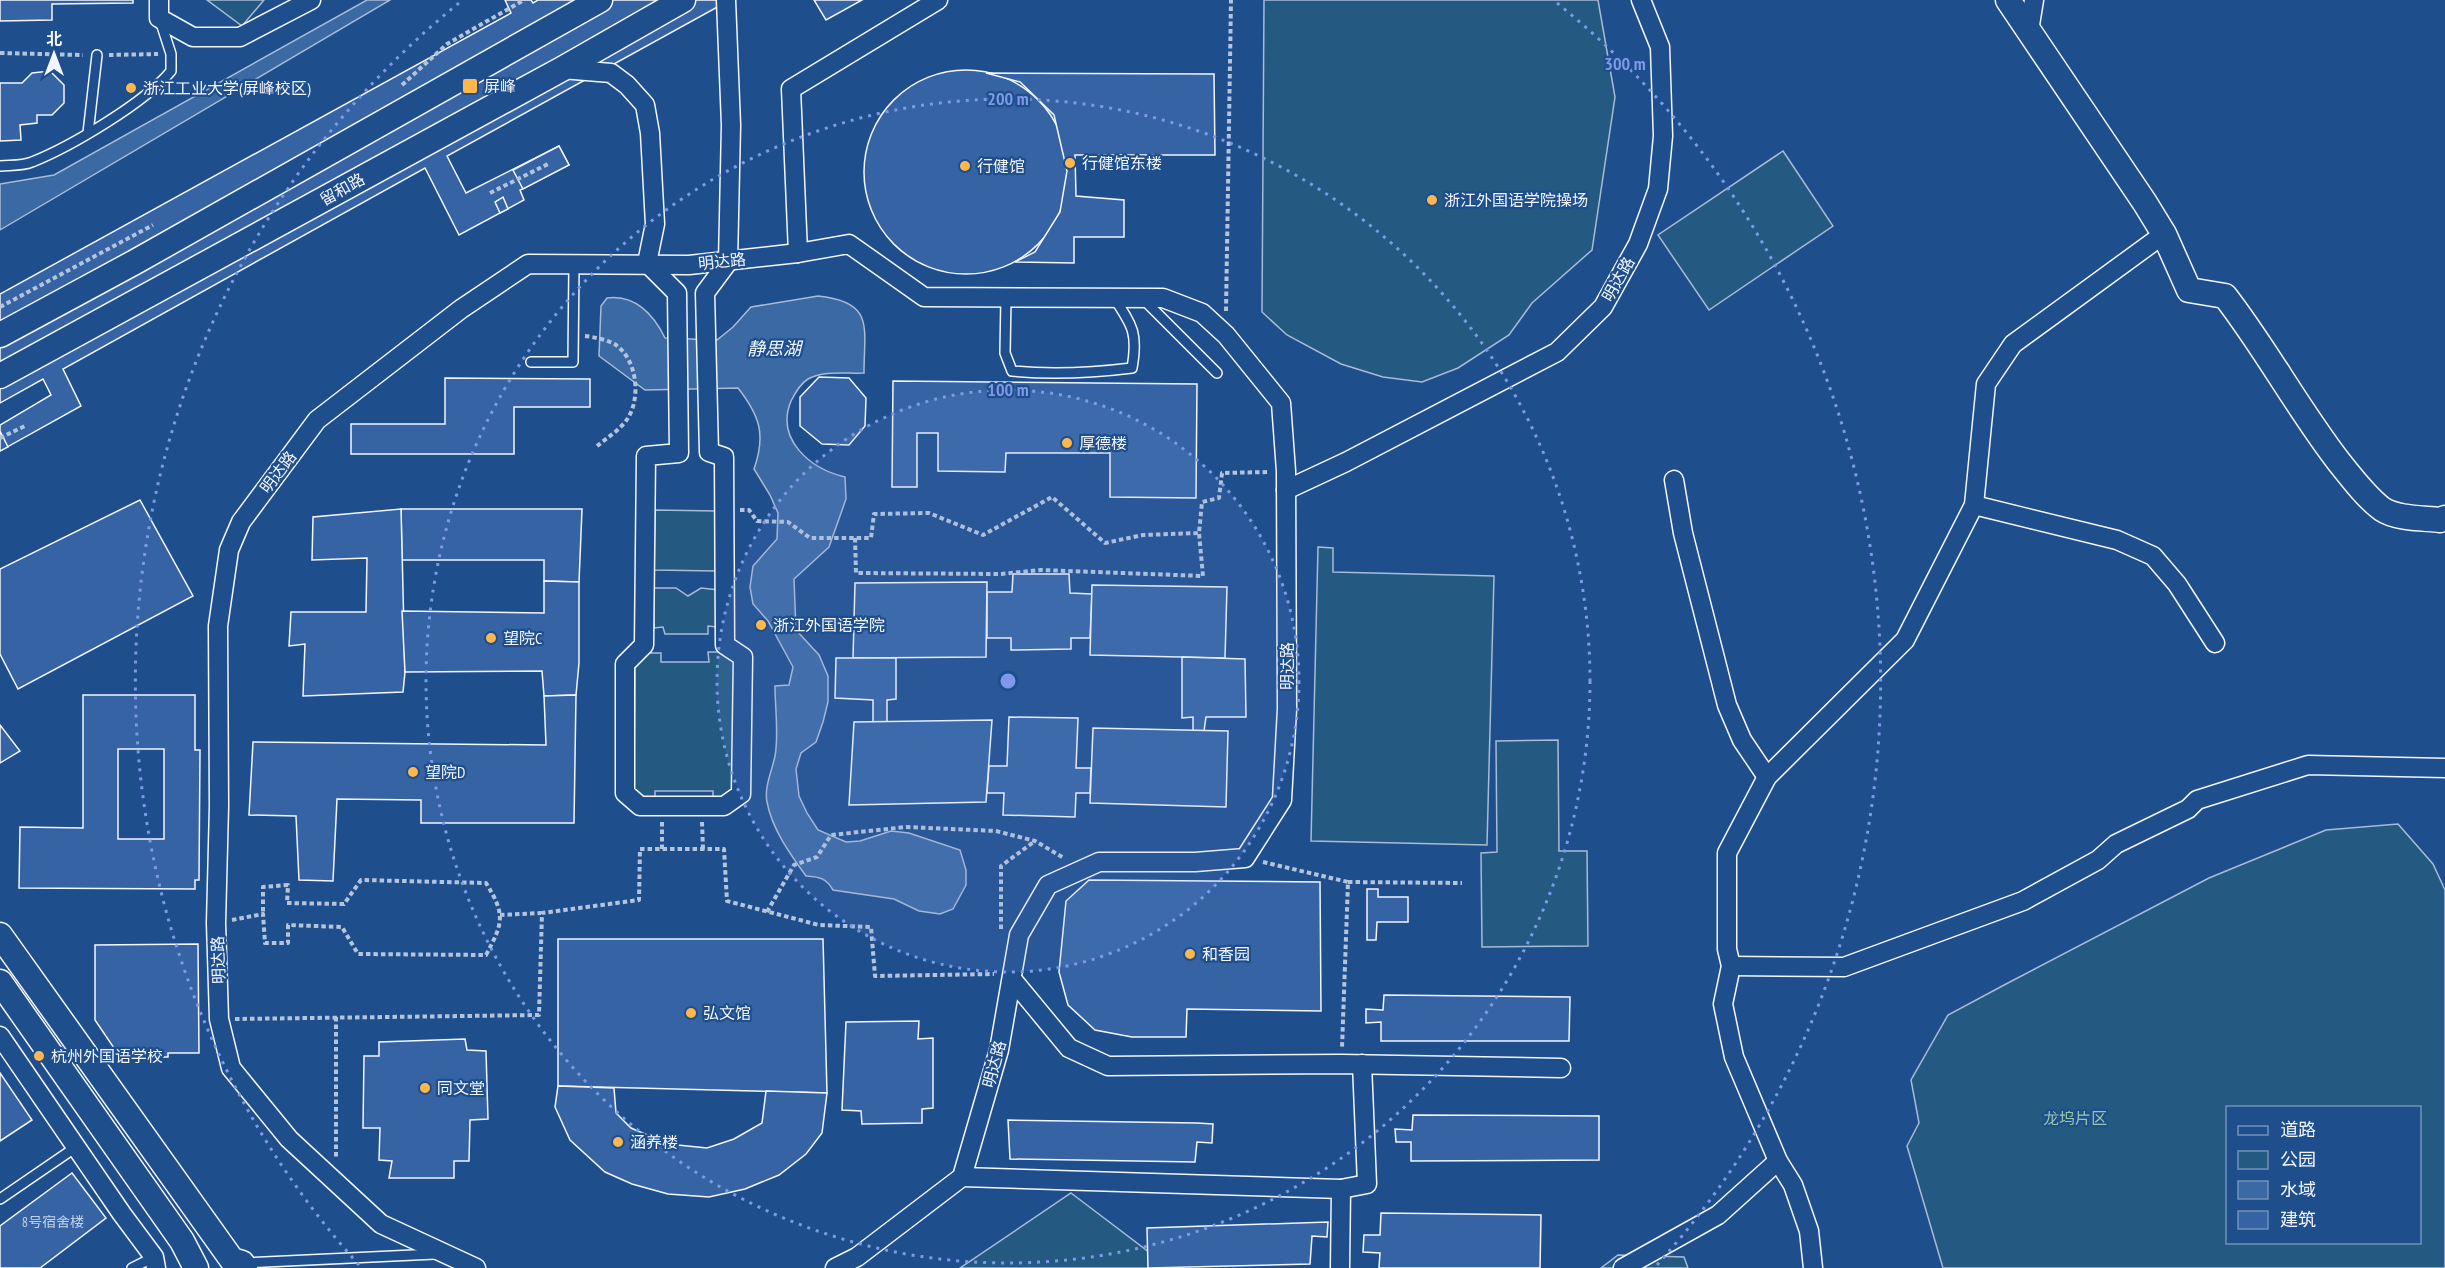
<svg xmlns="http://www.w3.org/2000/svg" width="2445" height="1268" viewBox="0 0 2445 1268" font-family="'PT Sans Narrow','Noto Sans SC',sans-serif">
<rect width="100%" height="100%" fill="#1f4e8c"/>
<g fill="#245a82" stroke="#a8bbd7" stroke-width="1.5" fill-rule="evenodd">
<path d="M207,0H264L242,26Z"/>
<path d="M1264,0H1598L1615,97L1592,250L1532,303L1509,335L1458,368L1422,382L1383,377L1341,364L1287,335L1262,312Z"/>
<path d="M1783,151L1833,226L1709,310L1658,235Z"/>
<path d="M655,510L717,511L716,571L654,570Z"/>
<path d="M1318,547L1333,548V572L1494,576L1487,845L1311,841Z"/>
<path d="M653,588H676L688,596L701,588L719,590L717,627L708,626V634H665L663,627L654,628Z"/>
<path d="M708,652H723L735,659L736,785L724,799H713V791H655V799L642,797L635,793L634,785L635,661L647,653H661V662H709Z"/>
<path d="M1558,740L1559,851H1587L1588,946L1482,947L1481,853L1497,852L1496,741Z"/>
<path d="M2398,824L2433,864L2445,890V1268H1943L1907,1146L1919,1123L1911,1080L1948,1015L2006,984L2209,878L2326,830ZM2228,1108H2420V1242H2228Z"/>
<path d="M1071,1193L1170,1268H960Z"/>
<path d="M1618,1255L1684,1257L1688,1268H1601Z"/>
</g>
<g fill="#3b69a3" stroke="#a8bbd7" stroke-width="1.5">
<path d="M367,0H390L0,230V184L54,175Z"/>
<path d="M818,296C875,302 864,327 864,373C847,374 824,370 808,379C800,384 795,393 791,401C775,440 811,469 845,477L846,499L829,547L794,579L796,630L819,655L828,676V702L823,722L816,742L801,753L796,769L799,796L807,813L818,830L846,842L860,841L891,831L909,833L960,850L966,870V885L953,909L940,914L919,911L894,899L833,890C826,878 820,877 806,876C790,854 772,829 767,802C764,787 772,771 775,756C779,735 775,708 775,686L789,685L793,667L768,621L753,604L750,587L753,566L777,539L778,513L770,495L754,469C766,435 760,416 738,388L645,390L599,356L601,306L607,298C635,294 654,315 665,338L717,340L733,327L751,307Z"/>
</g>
<g fill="#3563a3" stroke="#f2f6ff" stroke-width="1.5" fill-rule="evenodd">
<path d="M0,0H133V3L52,4V20L0,21Z"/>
<path d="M505,0H531L533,3L538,0H730L447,156L466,193L559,146L569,165L520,190L524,200L459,235L425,168L63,369L81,406L0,451V425L51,395L43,379L0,403V294L511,13Z"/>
<path d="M814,0H862L826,20Z"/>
<circle cx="966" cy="172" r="102"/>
<path d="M50,71L64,85V103L52,115H37V123L20,125L21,140L0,141V83H22L32,73Z"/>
<path d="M986,73L1214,74L1215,155H1075L1076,196L1124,200V237H1074V263L1015,262L1035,252L1060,212L1067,171L1054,115L1020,82Z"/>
<path d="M559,146L569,165L523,189L513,170Z"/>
<path d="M503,197L508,209L500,213L495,202Z"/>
<path d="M819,377L849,378L866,398L865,426L849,445L822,444L800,426V397Z"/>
<path d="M445,378L590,379V407H514V454H351V424H445Z"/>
<path d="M893,381L1197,384L1196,498L1110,497V453H1006L1005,472L938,471V433H917V487H892Z"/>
<path d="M0,431L8,447L0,451Z"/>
<path d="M140,500L193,596L18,689L0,654V569Z"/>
<path d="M401,509H582L579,582L544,581V560H402Z"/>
<path d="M401,509L405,672L403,692L303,696L305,644L289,646L291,612H366L367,558L312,560L313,517Z"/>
<path d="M1013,574H1069L1070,593L1092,594L1090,638H1071V649L1011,650V638H987V592H1012Z"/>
<path d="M544,581L579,582V663L576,695L544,696L542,671L405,672L402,611L544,613Z"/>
<path d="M987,582L986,657L853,658L855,583Z"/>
<path d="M1092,585L1227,587L1225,658L1090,655Z"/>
<path d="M1182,657L1245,659L1246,717H1206L1204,731H1193V717L1182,718Z"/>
<path d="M836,658H896V699L887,700V722H873V700L835,698Z"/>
<path d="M83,695H195V750H200L199,880H195V889L19,888L20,827L83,828ZM118,749H164V839H118Z"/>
<path d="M576,695L574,823H421V800L337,799L333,881L299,880L296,816L249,815L253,742L546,745L544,696Z"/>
<path d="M1009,717L1078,718L1076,768H1091L1090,793H1076L1075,817L1003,815L1004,793H987L989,766H1007Z"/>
<path d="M992,720L986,802L849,805L854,722Z"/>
<path d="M0,725L20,751L0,763Z"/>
<path d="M1093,728L1228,731L1226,807L1090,803Z"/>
<path d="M1089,880L1320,882L1321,1011L1187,1009L1186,1037H1132L1095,1030L1068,1005L1059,972L1066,901Z"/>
<path d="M1367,889H1378V897H1408V922H1377L1376,940H1367Z"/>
<path d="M558,939H823L827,1093L558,1086Z"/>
<path d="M198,944L199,1053H168V1057H120L95,1020V945Z"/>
<path d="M1384,995L1570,997L1569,1041H1381V1022L1366,1023V1009L1383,1010Z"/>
<path d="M919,1021L918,1039L933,1038V1108L922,1109V1123L862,1124L861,1111L842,1110L846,1022Z"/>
<path d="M465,1039L467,1050L486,1051L488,1119L470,1120L469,1161H454V1178H389L392,1161L379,1160L380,1128H363L364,1056H379V1042Z"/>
<path d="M0,1073L32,1120L0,1141Z"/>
<path d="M558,1086L614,1088L616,1113L631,1128L668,1144L707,1148L734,1139L762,1123L766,1091L827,1093L822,1133L806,1154L779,1175L745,1189L709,1197L668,1194L632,1184L605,1172L570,1140L555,1107Z"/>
<path d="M1413,1115L1599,1116V1160L1411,1161V1142H1396L1395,1129L1412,1130Z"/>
<path d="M1008,1120L1197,1123L1213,1124L1212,1143L1197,1142L1195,1162L1010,1159Z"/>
<path d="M72,1173L106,1218L40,1268H0V1226Z"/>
<path d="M1381,1213L1541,1215L1540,1268H1379L1380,1253L1363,1252L1364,1235H1380Z"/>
<path d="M1328,1222L1327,1237L1312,1236L1310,1264L1148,1268L1147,1228Z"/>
</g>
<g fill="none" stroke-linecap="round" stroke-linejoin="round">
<defs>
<g id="lane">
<path d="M88,133L97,55"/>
<path d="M0,166C10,165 23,166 32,162C70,147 146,102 171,71V54L160,20"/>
<path d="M1006,297L1005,353L1012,371C1053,375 1091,373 1132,368C1138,334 1133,326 1114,298"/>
<path d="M1144,300L1217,373"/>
<path d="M531,362H573L574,265"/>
<path d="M0,1199L76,1147"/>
<path d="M245,1263L435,1254"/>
<path d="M132,1268L154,1257"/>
</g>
<g id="street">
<path d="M159,0V18L193,37H240L311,0"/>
<path d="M2029,31L2034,0"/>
<path d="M562,69L611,73L627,85L645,105L650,133L655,224L647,263L677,293L679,453L646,456L644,645L625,664V793L640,806H724L741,794L743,657L725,645L724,457L709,452L705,293L728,262L731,125L726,0"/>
<path d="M798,253L791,89L938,0"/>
<path d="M1674,480L1683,533L1727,705L1742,740L1767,777"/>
<path d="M1286,490L1346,462L1557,352L1603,307L1638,244L1658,189L1663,136L1660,47L1641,0"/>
<path d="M1974,505L2117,540L2153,556L2177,584L2215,643"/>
<path d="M1731,966L1844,967L2023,901L2098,860L2116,844L2188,809L2197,800L2308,765L2445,768"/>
<path d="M1012,979L1069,1048L1108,1066L1341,1064L1561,1068"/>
<path d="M0,1036L122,1214L154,1257L156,1268"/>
<path d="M962,1177L1341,1189"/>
<path d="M476,1268L381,1224L289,1139L231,1068L219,1019L216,923L219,806L218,626L229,550L241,522L317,420L461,309L528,264L689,265L798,253L849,244L924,297L1163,298L1202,313L1226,335L1281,403L1286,471L1287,709L1282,800L1245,858L1195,862H1099L1048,885L1019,935L999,1050L962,1177L857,1257L835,1268"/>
<path d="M1340,1268L1341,1189L1367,1184L1362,1064"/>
<path d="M1623,1268L1718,1215L1778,1161"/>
<path d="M1813,1268L1809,1231L1793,1185L1778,1161L1734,1057L1723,1004L1731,966L1727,949V853L1767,777L1905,640L1974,505L1986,384L2013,344L2164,234"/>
</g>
<g id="secondary">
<path d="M2008,0L2145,203L2164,234L2189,290L2225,296C2266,349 2298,409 2339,462C2351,477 2366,497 2382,509C2397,519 2423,518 2440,520L2445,518"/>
<path d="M0,335L135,262L600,0"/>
<path d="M0,376L562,69L683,0"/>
<path d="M0,935L232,1260L242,1263L245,1268"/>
<path d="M0,982L182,1241L196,1268"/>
</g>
</defs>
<use href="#lane" stroke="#f2f6ff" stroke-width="12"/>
<use href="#street" stroke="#f2f6ff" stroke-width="21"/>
<use href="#secondary" stroke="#f2f6ff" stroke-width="27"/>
<g stroke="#b3c4dc" stroke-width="4" stroke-dasharray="4.5 3" stroke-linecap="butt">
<path d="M0,53L83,55"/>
<path d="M109,55L158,54"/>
<path d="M402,85L447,44L524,0"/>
<path d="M490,193L550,163"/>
<path d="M0,307L153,225"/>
<path d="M1226,311L1231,0"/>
<path d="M585,336C594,337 608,340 616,345C637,360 641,397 628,418C621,429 607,438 597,446"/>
<path d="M0,438L25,426"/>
<path d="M740,510H749L757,521L788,522L810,538H871L874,514L929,513L983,535L1052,497L1105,543L1143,535L1199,533L1202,502L1219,498L1222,473L1270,472"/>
<path d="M855,538L856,573L1001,574L1041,570L1203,576L1199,533"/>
<path d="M662,822V849"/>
<path d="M702,822L703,849"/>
<path d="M1263,862L1348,882L1342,1048"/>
<path d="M1348,882L1462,883"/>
<path d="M767,912L794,865L817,857L831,835L906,827L996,831L1035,841L1064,858"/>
<path d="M500,915L541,913"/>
<path d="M232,920L263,914L265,943H288V925L342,927L358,954L486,955C503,923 506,915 486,883L361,880L344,904L287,903L288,885L263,887V914"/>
<path d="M1001,929V866L1035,841"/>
<path d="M336,1017V1157"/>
<path d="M235,1019L539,1015L542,913L639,900L640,849H724L727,901L819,925L871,927L875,976L994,974"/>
</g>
<use href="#lane" stroke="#1f4e8c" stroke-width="9"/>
<use href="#street" stroke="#1f4e8c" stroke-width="18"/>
<use href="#secondary" stroke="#1f4e8c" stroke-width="24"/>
</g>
<circle cx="1008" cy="681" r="291" fill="#7d9aea" fill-opacity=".12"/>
<g fill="none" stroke="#7d9aea" stroke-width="3" stroke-dasharray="3 6">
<circle cx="1008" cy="681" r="291"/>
<circle cx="1008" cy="681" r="582"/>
<path d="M359 1265A873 873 0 0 1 459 3M1557 3A873 873 0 0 1 1657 1265"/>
</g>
<g fill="#ffb74d" stroke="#1f4e8c" stroke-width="2">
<rect x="462" y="78" width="16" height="16" rx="3"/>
<circle cx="131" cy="88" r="6"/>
<circle cx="1070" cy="163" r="6"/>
<circle cx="965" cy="166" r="6"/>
<circle cx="1432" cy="200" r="6"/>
<circle cx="1067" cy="443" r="6"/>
<circle cx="761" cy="625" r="6"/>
<circle cx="491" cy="638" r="6"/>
<circle cx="413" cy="772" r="6"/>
<circle cx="1190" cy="954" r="6"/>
<circle cx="691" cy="1013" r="6"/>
<circle cx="39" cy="1056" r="6"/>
<circle cx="425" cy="1088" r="6"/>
<circle cx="618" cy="1142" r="6"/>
</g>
<g text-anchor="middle" stroke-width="4.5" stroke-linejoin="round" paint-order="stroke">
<g font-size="14" fill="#c3d1e8">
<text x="53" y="1227">8号宿舍楼</text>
</g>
<g font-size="16" fill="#f2f6ff" stroke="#1f4e8c" text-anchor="start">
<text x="484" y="92">屏峰</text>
<text x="143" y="94">浙江工业大学(屏峰校区)</text>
<text x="1082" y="169">行健馆东楼</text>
<text x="977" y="172">行健馆</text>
<text x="1444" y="206">浙江外国语学院操场</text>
<text x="1079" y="449">厚德楼</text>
<text x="773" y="631">浙江外国语学院</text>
<text x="503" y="644">望院C</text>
<text x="425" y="778">望院D</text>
<text x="1202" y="960">和香园</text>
<text x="703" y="1019">弘文馆</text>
<text x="51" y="1062">杭州外国语学校</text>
<text x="437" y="1094">同文堂</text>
<text x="630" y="1148">涵养楼</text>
</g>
<g font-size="16" fill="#f2f6ff" stroke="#1f4e8c">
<text transform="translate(342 189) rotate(-29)" y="6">留和路</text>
<text transform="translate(722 261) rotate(-6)" y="6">明达路</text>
<text transform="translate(1618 279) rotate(-61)" y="6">明达路</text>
<text transform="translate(278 472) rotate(-53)" y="6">明达路</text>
<text transform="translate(1287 666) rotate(-90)" y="6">明达路</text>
<text transform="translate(218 960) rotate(-92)" y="6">明达路</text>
<text transform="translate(994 1064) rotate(-75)" y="6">明达路</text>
</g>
<g font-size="16" fill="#97c8a6" stroke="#1f4e8c">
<text x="2075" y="1124">龙坞片区</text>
</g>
<g font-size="18" font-style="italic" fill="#f2f6ff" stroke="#1f4e8c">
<text x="774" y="355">静思湖</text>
</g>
</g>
<circle cx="1008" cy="681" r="9" fill="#7d9aea" stroke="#1f4e8c" stroke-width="3"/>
<g font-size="18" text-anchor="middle" font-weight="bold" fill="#7d9aea" stroke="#1f4e8c" stroke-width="4.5" stroke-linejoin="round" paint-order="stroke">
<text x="1625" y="70">300 m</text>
<text x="1008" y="105">200 m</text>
<text x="1008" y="396">100 m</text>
</g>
<rect x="2226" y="1106" width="195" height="138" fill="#1f4e8c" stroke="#7391ba" stroke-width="1.5"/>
<rect x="2238" y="1126" width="30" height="9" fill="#1f4e8c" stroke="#7391ba" stroke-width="1.5"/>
<text x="2280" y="1136" font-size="18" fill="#f2f6ff">道路</text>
<rect x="2238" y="1151" width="30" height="18" fill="#245a82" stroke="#7391ba" stroke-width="1.5"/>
<text x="2280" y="1166" font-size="18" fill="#f2f6ff">公园</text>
<rect x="2238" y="1181" width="30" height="18" fill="#3b69a3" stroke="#7391ba" stroke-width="1.5"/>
<text x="2280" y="1196" font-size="18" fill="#f2f6ff">水域</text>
<rect x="2238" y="1211" width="30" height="18" fill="#3563a3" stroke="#7391ba" stroke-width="1.5"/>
<text x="2280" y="1226" font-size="18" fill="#f2f6ff">建筑</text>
<g transform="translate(54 54)" stroke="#1f4e8c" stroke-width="4.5" paint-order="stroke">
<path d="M0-4.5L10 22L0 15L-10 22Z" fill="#f2f6ff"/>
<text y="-9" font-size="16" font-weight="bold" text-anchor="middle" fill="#f2f6ff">北</text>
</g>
</svg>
